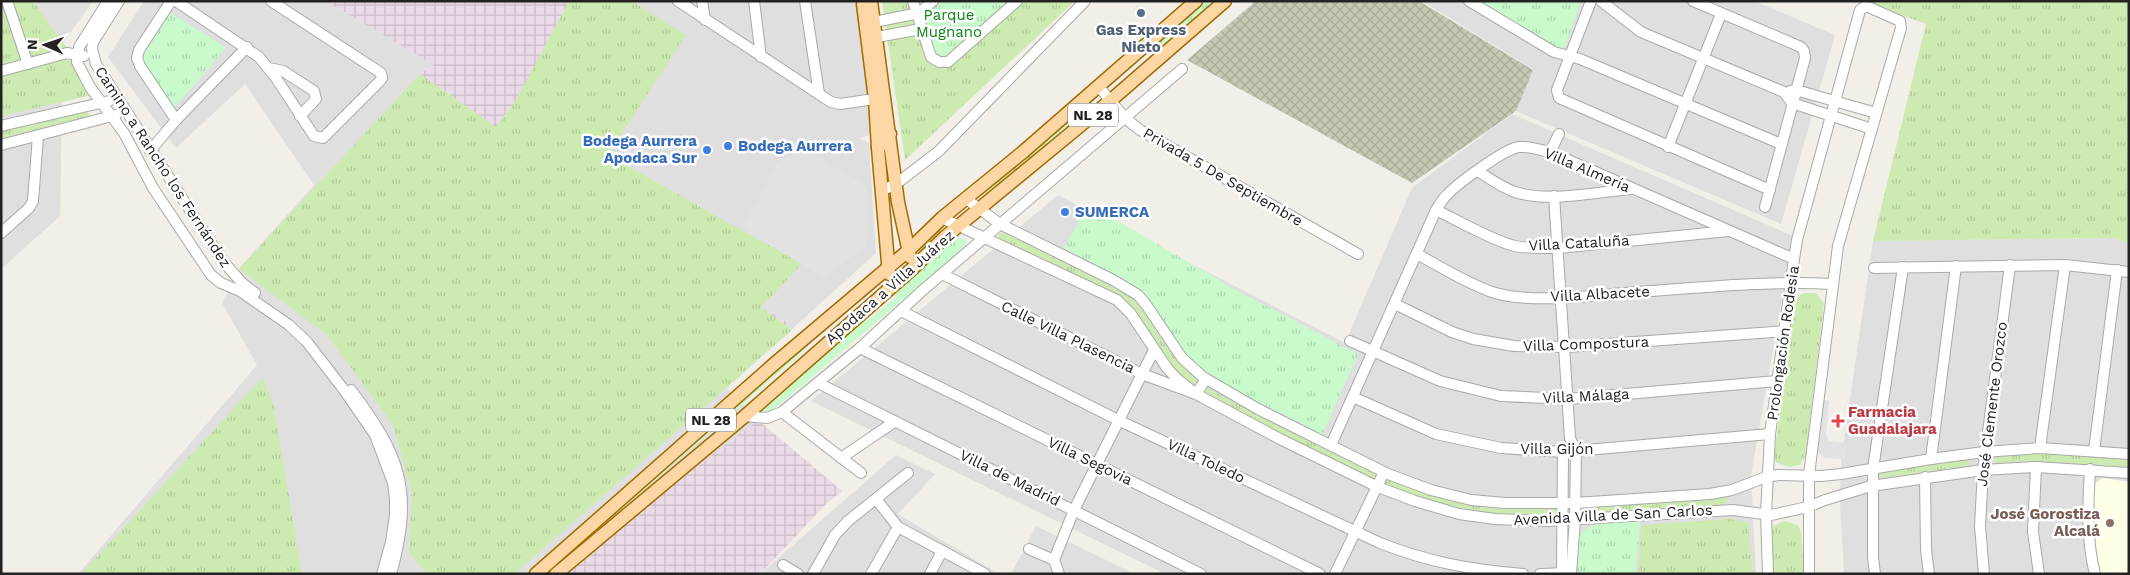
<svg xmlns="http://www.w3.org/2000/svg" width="2130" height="575" viewBox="0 0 2130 575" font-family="'Work Sans',sans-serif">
<defs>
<pattern id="industrial-grid" width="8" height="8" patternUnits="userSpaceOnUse" patternTransform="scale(1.25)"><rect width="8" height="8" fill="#ebdbe8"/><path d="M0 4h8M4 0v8" fill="none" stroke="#c9bcc7"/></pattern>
<pattern id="construction-cross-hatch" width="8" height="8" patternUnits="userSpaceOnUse" patternTransform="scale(1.25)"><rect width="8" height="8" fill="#c7c7b4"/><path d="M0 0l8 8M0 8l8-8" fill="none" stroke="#abab9a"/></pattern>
<pattern id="grass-tufts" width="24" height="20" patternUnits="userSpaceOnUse" patternTransform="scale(1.25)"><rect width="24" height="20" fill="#cdebb0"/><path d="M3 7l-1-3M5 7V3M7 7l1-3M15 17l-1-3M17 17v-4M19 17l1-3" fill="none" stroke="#b0c997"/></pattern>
<pattern id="park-tufts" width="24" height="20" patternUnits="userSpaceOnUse" patternTransform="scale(1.25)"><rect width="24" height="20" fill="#c8facc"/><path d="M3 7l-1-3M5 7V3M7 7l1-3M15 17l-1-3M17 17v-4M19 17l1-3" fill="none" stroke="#acd6af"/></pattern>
</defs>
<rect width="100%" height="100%" fill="#f2efe9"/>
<g fill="#e0dfdf">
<path d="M1,1H93L63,43L100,93L62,102L60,216L1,269Z"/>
<path d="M144,1H323L330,5L324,1H856L870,92V135L859,138L869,143L876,253L727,388L758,420L842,491L828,502L751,574H78L257,365L222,303L241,266L314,185L245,84L176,148L108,57Z"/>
<path d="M1422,1H1754L1835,35L1781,224L1516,111L1533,69Z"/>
<path d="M1512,114L1793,236L1751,475L1756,574H1165L811,401L1058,195L1345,343L1412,188Z"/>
<path d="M2113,238L2129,243V574H1844L1840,504L1841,461L1873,241Z"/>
<path d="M896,455L935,474L898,514L999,574H760Z"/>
<path d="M1036,526L1135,574H1011Z"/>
</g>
<g fill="url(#industrial-grid)">
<path d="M326,1L569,3L516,101L795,271L761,307L788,323L708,383L448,510L411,524V461L496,127L420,74L434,65Z"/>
<path d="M758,420L842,491L828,502L760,574H557Z"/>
</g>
<path fill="#ffffe5" d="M2102,478L2129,482V574H2098L2092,546L2095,541L2094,526L2089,520L2093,485Z"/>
<path fill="url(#construction-cross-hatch)" d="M1256,1H1419L1533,70L1516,111L1412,183L1187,60Z"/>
<g fill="url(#grass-tufts)">
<path d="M1,1H33L100,93L1,116Z"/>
<path d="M569,1H632L686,35L608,155L802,264L761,307L792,330L514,574H428L409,554L412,493L393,425L327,335L239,269L420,74L496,127L516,100Z"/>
<path d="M882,1H1075L905,160Z"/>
<path d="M1865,1H2129V243L2113,238L1873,241L1926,24Z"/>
<path d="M86,111L92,117L1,139V131Z"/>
<path d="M1004,231L1128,295C1143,307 1150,321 1160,337C1174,358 1192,375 1211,390L1353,461L1501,507L1556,508L1558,514L1556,516H1508L1471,512L1429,502L1391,489L1221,405L1193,387L1175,372L1136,314L1076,278L998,238L999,234Z"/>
<path d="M1806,293H1816L1824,303L1806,455L1800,465L1788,467L1776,462L1774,456L1794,302L1801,294Z"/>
<path d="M263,377L274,407L302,574H81Z"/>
<path d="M2028,454H2067L2129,458V467L2031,461L1997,463L1994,459L1997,456Z"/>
<path d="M1968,460L1970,466L1880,478L1879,472Z"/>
<path d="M1725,496L1728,499L1725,504L1582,513L1580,509L1582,506Z"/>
<path d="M1731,519L1748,522L1753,574H1638L1641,525Z"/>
<path d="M1785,521L1798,525L1801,532L1804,574H1772L1770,530L1775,525Z"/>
</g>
<g fill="url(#park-tufts)">
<path d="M942,1H1002L1004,4L943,57L935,53L925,17Z"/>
<path d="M1200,1H1216L1152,53L1148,47Z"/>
<path d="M1473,1H1581L1564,49L1559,51Z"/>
<path d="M168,11L226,48L175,107L138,54Z"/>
<path d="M1084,106L1085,110L1084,111L988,195L985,196V191Z"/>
<path d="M1089,204L1236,290L1358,354L1322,435L1212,379L1188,360L1145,296L1136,287L1064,248Z"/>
<path d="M947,223L951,224L926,246L914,253L912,252Z"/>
<path d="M957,238L966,240V244L963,248L772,411L758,412L860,320H868L895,298L900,286Z"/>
<path d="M810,342L798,356L547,574H539Z"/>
<path d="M1640,522L1635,574H1577C1578,562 1577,546 1581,535C1587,519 1626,522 1640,522Z"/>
</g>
<g fill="#e2e2e2">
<path d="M804,150L868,186L865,246L824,278L743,228L776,163Z"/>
<path d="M1822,400L1829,401L1826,435L1829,441L1847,443L1845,459L1825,458L1816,450Z"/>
</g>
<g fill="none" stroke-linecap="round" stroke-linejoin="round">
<defs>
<g id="minor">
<path d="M7,1L28,64"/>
<path d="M108,1L79,47L77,62L90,87L124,133L153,188L211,275L221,283L240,291L289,325L307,342L344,390L375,435L393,483L395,499V515L391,542L382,574"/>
<path d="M119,1L93,42L92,49L96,64L222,260L242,283L255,293"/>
<path d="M171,1L139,50L137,58L140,66L176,120"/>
<path d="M176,1L259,57L276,78L314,136L323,138L380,81L382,78L381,73L271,1"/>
<path d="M678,1L831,102L840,104L881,98"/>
<path d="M702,1L705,20"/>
<path d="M754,1L761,57"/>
<path d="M805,1L819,94"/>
<path d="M913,1L931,57L939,62H948L1017,1"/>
<path d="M1469,1L1554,52L1580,59L1781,144"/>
<path d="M1591,1L1557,90L1559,98L1770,190"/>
<path d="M1601,1L1641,32L1784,92L1792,103L1872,129"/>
<path d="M1693,1L1801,47L1804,51L1805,58L1765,207"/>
<path d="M874,22L919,13L933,1"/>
<path d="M877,37L921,29"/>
<path d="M269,68L283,71L314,91L316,99L300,116"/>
<path d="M1,71L67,53L84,56"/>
<path d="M1099,87L1125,118L1140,130L1358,254"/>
<path d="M1790,91L1796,90L1876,113"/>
<path d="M1,126L109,101"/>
<path d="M1,145L116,115"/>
<path d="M1668,147L1721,14"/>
<path d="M150,151L176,120L247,47"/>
<path d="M1550,152L1559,134"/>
<path d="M1478,171C1490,179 1501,187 1515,192C1548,203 1596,192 1631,189"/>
<path d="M881,191L896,184L939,151L1085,1"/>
<path d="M1554,196L1570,438L1576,451L1575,519L1571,574"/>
<path d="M965,198L1000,224L1113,280L1138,295L1147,306L1182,358L1203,377L1258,409L1388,474L1431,490L1471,500L1505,503H1575L1710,494L1732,490L1766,477L1778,475L1821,476L1841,474L1931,459L1984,452L2040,448L2129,454"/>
<path d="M1436,210C1457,220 1493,241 1515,246C1529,249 1544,248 1558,248L1728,231"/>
<path d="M942,218L1117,300L1131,314L1167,368L1177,379L1196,394L1280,439L1378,487L1415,501L1459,514L1495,519L1548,521L1733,510L1771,515L1808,507L1825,500L1871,486L1983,470L2036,467L2129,473"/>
<path d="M1,233L29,208L33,201L38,136"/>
<path d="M1417,254C1441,267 1466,283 1492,292C1526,303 1577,297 1613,294C1686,289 1760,280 1833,284"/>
<path d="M1874,268L2065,265L2129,272"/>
<path d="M942,274L1142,374L1196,394L1206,379"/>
<path d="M1395,304L1452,332L1473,339L1514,346L1566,347L1786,331"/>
<path d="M901,311L1120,421L1380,543C1428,562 1472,570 1523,574"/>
<path d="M1350,341L1440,381L1501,396L1568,399L1777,381"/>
<path d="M860,348L1320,574"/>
<path d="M818,383L1201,574"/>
<path d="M351,390C401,456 414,492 391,574"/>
<path d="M1353,397L1436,434L1501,448L1563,452L1770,434"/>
<path d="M782,412L860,348L923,290L1182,69"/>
<path d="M745,416L767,418L782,412L861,473"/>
<path d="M1331,445L1436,210C1440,204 1443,198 1448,194C1458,183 1506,148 1519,147C1530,146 1540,150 1550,152L1794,259"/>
<path d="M2040,448L2065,265"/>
<path d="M2094,451L2117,270"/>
<path d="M841,458L894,422"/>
<path d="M1931,459L1956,266"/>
<path d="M2036,467L2033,532L2039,574"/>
<path d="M2090,469C2088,505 2086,538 2095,574"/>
<path d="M1925,477L1926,549L1929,574"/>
<path d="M876,499L898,527L985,574"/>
<path d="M1029,549L1054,560"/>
<path d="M1054,560L1074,510L1154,350"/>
<path d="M1054,560L1059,574"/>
<path d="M783,565L798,574"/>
<path d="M813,574L835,535L848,521L908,473"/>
<path d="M871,574L898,527"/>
<path d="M930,574L942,551"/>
<path d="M1335,574L1384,472"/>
<path d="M1540,574L1568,573"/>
<path d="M1562,574L1563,452L1565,448"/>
<path d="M1768,574L1766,514L1770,434L1794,259L1797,240L1860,10L1866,6L1900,21L1901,28L1838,246L1809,475V574"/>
<path d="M1875,574L1873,557V469L1903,267"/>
<path d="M1984,574L1980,526L1983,470L2010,265"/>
</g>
<g id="major">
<path d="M871,1L898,202L910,257"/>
<path d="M863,4L875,99L878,148"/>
<path d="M889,274L878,148L890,134"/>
<path d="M536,574L773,365L909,250L942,218L1023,152L1196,1"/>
<path d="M556,574L745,416L912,269L945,237L1110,101L1225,1"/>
</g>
</defs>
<use href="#minor" stroke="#a9a9a9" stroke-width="12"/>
<use href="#major" stroke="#a06b00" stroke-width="15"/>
<use href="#minor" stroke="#fff" stroke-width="10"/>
<use href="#major" stroke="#fcd6a4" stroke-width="12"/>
</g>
<circle fill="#5c6f8a" stroke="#fff" stroke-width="2" cx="1141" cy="13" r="5"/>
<g fill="#3f7fe0" stroke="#fff" stroke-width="2">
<circle cx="728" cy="146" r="5"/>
<circle cx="707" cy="150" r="5"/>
<circle cx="1065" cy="212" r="5"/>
</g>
<path fill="#e0444e" stroke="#fff" stroke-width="2" d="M1835.5 413.5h5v5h5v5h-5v5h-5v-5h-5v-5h5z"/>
<circle fill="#8d6e63" stroke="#fff" stroke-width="2" cx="2110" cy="523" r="5"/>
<g text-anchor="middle" stroke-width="5" stroke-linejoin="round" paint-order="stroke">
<g fill="#fff" stroke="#646464" stroke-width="1">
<rect x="1068" y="103.5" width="50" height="23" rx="4"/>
<rect x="686" y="408.5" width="50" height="23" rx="4"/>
</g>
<g font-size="14" font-weight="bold" fill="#222">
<text x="1093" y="120">NL 28</text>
<text x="711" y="425">NL 28</text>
</g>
<g font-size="15" fill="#0c8416" stroke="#fff">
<text x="949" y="20">Parque<tspan x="949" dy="17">Mugnano</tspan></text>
</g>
<g font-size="15" font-weight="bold" fill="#4e5e75" stroke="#fff">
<text x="1141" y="35">Gas Express<tspan x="1141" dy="17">Nieto</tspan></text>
</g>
<g font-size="15" font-weight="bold" fill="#366cbe" stroke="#fff" text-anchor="start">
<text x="697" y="146" text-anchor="end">Bodega Aurrera<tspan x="697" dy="17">Apodaca Sur</tspan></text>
<text x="738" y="151">Bodega Aurrera</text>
<text x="1075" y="217">SUMERCA</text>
</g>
<g font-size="15" fill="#222" stroke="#fff">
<text transform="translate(163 167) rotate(57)" y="5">Camino a Rancho los Fernández</text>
<text transform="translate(1587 170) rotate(23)" y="5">Villa Almería</text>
<text transform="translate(1223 177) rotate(30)" y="5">Privada 5 De Septiembre</text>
<text transform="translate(1579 243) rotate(-3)" y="5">Villa Cataluña</text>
<text transform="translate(890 287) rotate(-41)" y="5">Apodaca a Villa Juárez</text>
<text transform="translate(1600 294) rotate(-3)" y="5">Villa Albacete</text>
<text transform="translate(1068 337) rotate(26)" y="5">Calle Villa Plasencia</text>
<text transform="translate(1783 343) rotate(-82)" y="5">Prolongación Rodesia</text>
<text transform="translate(1586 344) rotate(-2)" y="5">Villa Compostura</text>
<text transform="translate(1586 396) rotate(-3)" y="5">Villa Málaga</text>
<text transform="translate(1992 404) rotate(-83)" y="5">José Clemente Orozco</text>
<text x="1557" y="454">Villa Gijón</text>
<text transform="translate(1090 461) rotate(26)" y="5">Villa Segovia</text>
<text transform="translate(1206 461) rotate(25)" y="5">Villa Toledo</text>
<text transform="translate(1010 478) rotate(26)" y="5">Villa de Madrid</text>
<text transform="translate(1613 515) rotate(-3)" y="5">Avenida Villa de San Carlos</text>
</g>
<g font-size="15" font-weight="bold" fill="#be3a42" stroke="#fff" text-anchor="start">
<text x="1848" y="417">Farmacia<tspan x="1848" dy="17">Guadalajara</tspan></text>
</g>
<g font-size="15" font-weight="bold" fill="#785e54" stroke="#fff" text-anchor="end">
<text x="2100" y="519">José Gorostiza<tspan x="2100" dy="17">Alcalá</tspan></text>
</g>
</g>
<rect width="2130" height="575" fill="none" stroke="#222222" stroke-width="5"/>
<g transform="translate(45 45) rotate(272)" stroke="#ffffff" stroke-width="4" paint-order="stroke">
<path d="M0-4L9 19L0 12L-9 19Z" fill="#222222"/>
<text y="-8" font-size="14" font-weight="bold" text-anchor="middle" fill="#222222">N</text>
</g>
</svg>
